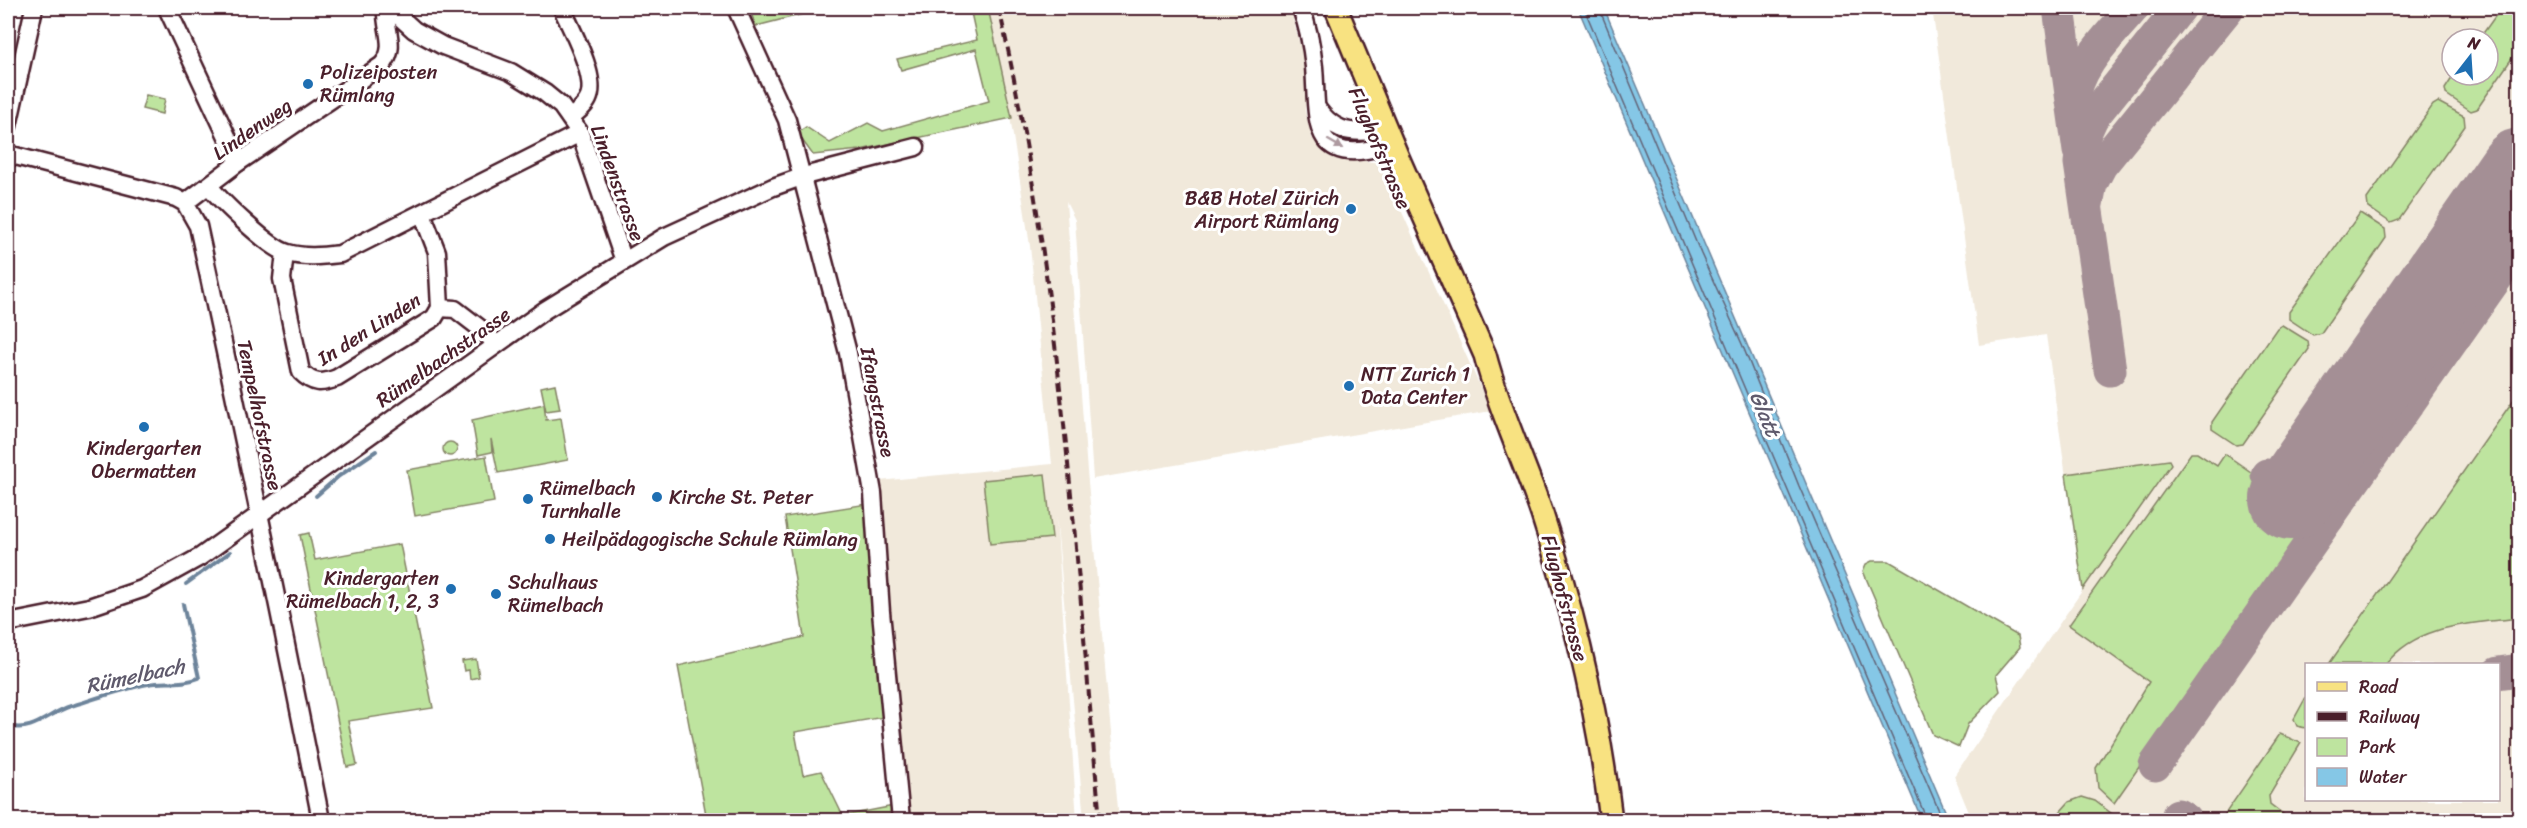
<svg xmlns="http://www.w3.org/2000/svg" width="2527" height="828" viewBox="0 0 2527 828" font-family="Sriracha,sans-serif">
<rect width="100%" height="100%" fill="#fff"/>
<filter id="ink" filterUnits="userSpaceOnUse"><feTurbulence type="fractalNoise" baseFrequency=".0167" numOctaves="2"/><feDisplacementMap in="SourceGraphic" scale="12" xChannelSelector="R" yChannelSelector="G"/><feConvolveMatrix kernelMatrix="1 2 1 2 8 2 1 2 1" color-interpolation-filters="sRGB"/></filter>
<g filter="url(#ink)">
<g fill="#f1e9db" fill-rule="evenodd">
<path d="M985,8H1290L1308,74L1305,111L1312,138L1335,157L1380,163L1491,411L1093,479L1075,220L1066,202L1087,471L1119,820H1084L1056,514L1077,820H908L879,481L1052,464L1030,246L1009,110Z"/>
<path d="M1932,8H2519V820H1972L1954,776L2082,591L2046,335L1979,345ZM2452,39H2488V75H2452ZM2306,664H2498V800H2306Z"/>
</g>
<g fill="#bee49f" stroke="#848265" stroke-width="1.5">
<path d="M749,8H763L766,14L785,8H827L756,26Z"/>
<path d="M970,8H988L1012,118L860,150L813,155L797,133L806,127L830,143L868,123L883,131L989,101L976,49L901,70L897,59L977,40Z"/>
<path d="M2501,8H2519V48L2477,109L2471,111L2446,94L2445,89L2454,75H2488V39H2479Z"/>
<path d="M146,95L165,99L162,114L142,109Z"/>
<path d="M2438,102L2464,116L2465,126L2399,220L2391,223L2368,207L2367,199L2433,105Z"/>
<path d="M2519,124V212L2317,501L2305,493L2333,451L2317,440L2288,481L2278,474V470Z"/>
<path d="M2360,213L2385,229L2386,238L2321,333L2313,335L2289,319V312Z"/>
<path d="M2282,325L2308,341L2309,349L2243,444L2236,445L2212,429V422L2277,328Z"/>
<path d="M555,384L560,409L546,411L541,387Z"/>
<path d="M2519,392V618C2472,624 2418,623 2386,664H2329Z"/>
<path d="M544,404L546,420L561,418L568,460L498,473L491,439L492,452L478,455L472,420Z"/>
<circle cx="450" cy="449" r="7"/>
<path d="M2191,453H2197L2217,466L2225,454L2310,513L2311,520L2114,803L2098,788L2096,768L2149,682L2069,625Z"/>
<path d="M486,456L494,502L415,516L407,470Z"/>
<path d="M2169,460L2171,464L2083,589L2066,474Z"/>
<path d="M1045,474L1052,538L990,544L983,480Z"/>
<path d="M867,504L890,716L795,732L803,775L821,771L843,816L899,805L901,820H707L678,666L804,637L785,517Z"/>
<path d="M309,533L315,560L400,544L433,708L348,721L357,765L347,767L300,535Z"/>
<path d="M1872,561H1889L2018,636L2020,647L1996,675L2000,691L1968,724L1959,747L1933,735L1863,571L1866,564Z"/>
<path d="M476,659L479,677L470,679L469,670L464,671L462,661Z"/>
<path d="M2306,697V728L2297,726L2294,719Z"/>
<path d="M2280,734L2301,743L2269,796L2270,804L2291,820H2227L2225,814Z"/>
<path d="M2082,797L2095,801L2120,820H2053L2069,802Z"/>
</g>
<path fill="#85c7e6" stroke="#6d849b" stroke-width="1.5" d="M1578,8H1604L1949,820H1922Z"/>
<g fill="none" stroke-linecap="round" stroke-linejoin="round">
<g stroke="#626276" stroke-width="1.5">
<path d="M1584,8L1927,820"/>
<path d="M1599,8L1701,254L1742,344L1799,486L1943,820"/>
</g>
<g stroke="#6d849b" stroke-width="4">
<path d="M1603,8L1615,12"/>
<path d="M316,496L339,476L376,451"/>
<path d="M186,584L230,552"/>
<path d="M8,726C34,733 48,713 71,706C97,698 123,689 148,684C165,681 182,685 199,678L183,604"/>
</g>
<g stroke="#a48f95" stroke-width="33">
<path d="M2059,8L2079,151"/>
<path d="M2073,104C2076,66 2110,36 2133,8"/>
<path d="M2087,204L2091,184L2101,165L2228,8"/>
<path d="M2110,370L2080,163L2083,138L2092,118L2180,8"/>
<path d="M2267,475L2328,518"/>
<path d="M2498,673L2520,670"/>
<path d="M2155,765L2520,244"/>
<path d="M2178,815L2186,820"/>
</g>
<path stroke="#a48f95" stroke-width="82" d="M2291,499L2520,169"/>
<defs>
<g id="minor">
<path d="M167,8L239,162"/>
<path d="M390,8L414,30L443,46L511,72L545,93L561,106L580,133L624,261"/>
<path d="M562,8C571,29 597,76 589,97C586,106 577,112 570,118"/>
<path d="M736,8L787,120L848,353L873,493L881,612L901,820"/>
<path d="M1301,8C1308,27 1312,47 1314,67C1318,113 1308,167 1380,147"/>
<path d="M1317,108C1332,129 1347,134 1373,131"/>
<path d="M8,126L34,8"/>
<path d="M8,154L176,198L185,203L198,226C241,424 282,622 321,820"/>
<path d="M209,186C221,201 270,249 288,253C305,258 322,256 340,254L580,133"/>
<path d="M185,203L239,162L382,65C398,48 384,28 386,8"/>
<path d="M285,253L282,279L301,372C313,384 321,384 337,378L434,318L440,308L437,252L422,213"/>
<path d="M440,308L455,309L485,332L496,345"/>
<path d="M8,623L89,607L142,589L200,557L545,310L664,237L773,187L804,176L916,147"/>
</g>
<path id="major" d="M1336,8L1397,155L1485,355C1499,409 1524,461 1542,514C1574,613 1599,717 1611,820"/>
</defs>
<use href="#minor" stroke="#4a1f2b" stroke-width="21"/>
<use href="#major" stroke="#4a1f2b" stroke-width="26"/>
<use href="#minor" stroke="#fff" stroke-width="16"/>
<use href="#major" stroke="#f8e281" stroke-width="21"/>
<path stroke="#4a1f2b" stroke-width="4" stroke-dasharray="9 4.5" stroke-linecap="butt" d="M999,8C1059,274 1075,549 1100,820"/>
</g>
<defs><path id="oneway-solid" d="M-6-.8H1V-3.2L6.5 0L1 3.2V.8H-6Z" transform="scale(1.5)"/></defs>
<use fill="#ae9aa0" href="#oneway-solid" transform="translate(1335 144) rotate(30)"/>
</g>
<g fill="#1f6fb2" stroke="#fff" stroke-width="2">
<circle cx="308" cy="84" r="6"/>
<circle cx="1351" cy="209" r="6"/>
<circle cx="1349" cy="386" r="6"/>
<circle cx="144" cy="427" r="6"/>
<circle cx="657" cy="497" r="6"/>
<circle cx="528" cy="499" r="6"/>
<circle cx="550" cy="539" r="6"/>
<circle cx="451" cy="589" r="6"/>
<circle cx="496" cy="594" r="6"/>
</g>
<g text-anchor="middle" stroke-width="6" stroke-linejoin="round" paint-order="stroke">
<g font-size="20" fill="#4a1f2b" stroke="#fff" text-anchor="start">
<text x="320" y="79">Polizeiposten<tspan x="320" dy="23">Rümlang</tspan></text>
<text x="1339" y="205" text-anchor="end">B&amp;B Hotel Zürich<tspan x="1339" dy="23">Airport Rümlang</tspan></text>
<text x="1361" y="381">NTT Zurich 1<tspan x="1361" dy="23">Data Center</tspan></text>
<text x="144" y="455" text-anchor="middle">Kindergarten<tspan x="144" dy="23">Obermatten</tspan></text>
<text x="540" y="495">Rümelbach<tspan x="540" dy="23">Turnhalle</tspan></text>
<text x="669" y="504">Kirche St. Peter</text>
<text x="562" y="546">Heilpädagogische Schule Rümlang</text>
<text x="439" y="585" text-anchor="end">Kindergarten<tspan x="439" dy="23">Rümelbach 1, 2, 3</tspan></text>
<text x="508" y="589">Schulhaus<tspan x="508" dy="23">Rümelbach</tspan></text>
</g>
<g font-size="20" fill="#4a1f2b" stroke="#fff">
<text transform="translate(252 129) rotate(-35)" y="7">Lindenweg</text>
<text transform="translate(1380 148) rotate(67)" y="7">Flughofstrasse</text>
<text transform="translate(618 183) rotate(70)" y="7">Lindenstrasse</text>
<text transform="translate(369 329) rotate(-32)" y="7">In den Linden</text>
<text transform="translate(443 357) rotate(-35)" y="7">Rümelbachstrasse</text>
<text transform="translate(878 402) rotate(79)" y="7">Ifangstrasse</text>
<text transform="translate(260 415) rotate(78)" y="7">Tempelhofstrasse</text>
<text transform="translate(1565 598) rotate(75)" y="7">Flughofstrasse</text>
</g>
<g font-size="21" font-style="italic" fill="#5f5a6c" stroke="#fff">
<text transform="translate(1765 414) rotate(67)" y="7">Glatt</text>
<text transform="translate(135 676) rotate(-12)" y="7">Rümelbach</text>
</g>
</g>
<rect width="2527" height="828" fill="none" stroke="#fff" stroke-width="30"/>
<rect x="15" y="15" width="2497" height="798" fill="none" stroke="#4a1f2b" stroke-width="2" filter="url(#ink)"/>
<rect x="2305" y="663" width="195" height="138" fill="#ffffff" stroke="#b7a5aa" stroke-width="1.5"/>
<rect x="2317" y="682" width="30" height="9" fill="#f8e281" stroke="#b7a5aa" stroke-width="1.5"/>
<text x="2359" y="693" font-size="18" fill="#4a1f2b">Road</text>
<rect x="2317" y="712" width="30" height="9" fill="#4a1f2b" stroke="#b7a5aa" stroke-width="1.5"/>
<text x="2359" y="723" font-size="18" fill="#4a1f2b">Railway</text>
<rect x="2317" y="738" width="30" height="18" fill="#bee49f" stroke="#b7a5aa" stroke-width="1.5"/>
<text x="2359" y="753" font-size="18" fill="#4a1f2b">Park</text>
<rect x="2317" y="768" width="30" height="18" fill="#85c7e6" stroke="#b7a5aa" stroke-width="1.5"/>
<text x="2359" y="783" font-size="18" fill="#4a1f2b">Water</text>
<g transform="translate(2470 57) rotate(17)"><circle r="28" fill="#ffffff" stroke="#b7a5aa" stroke-width="1.5"/>
<path d="M0-4.5L10 22L0 15L-10 22Z" fill="#1f6fb2"/>
<text y="-9" font-size="16" font-weight="bold" text-anchor="middle" fill="#4a1f2b">N</text>
</g>
</svg>
